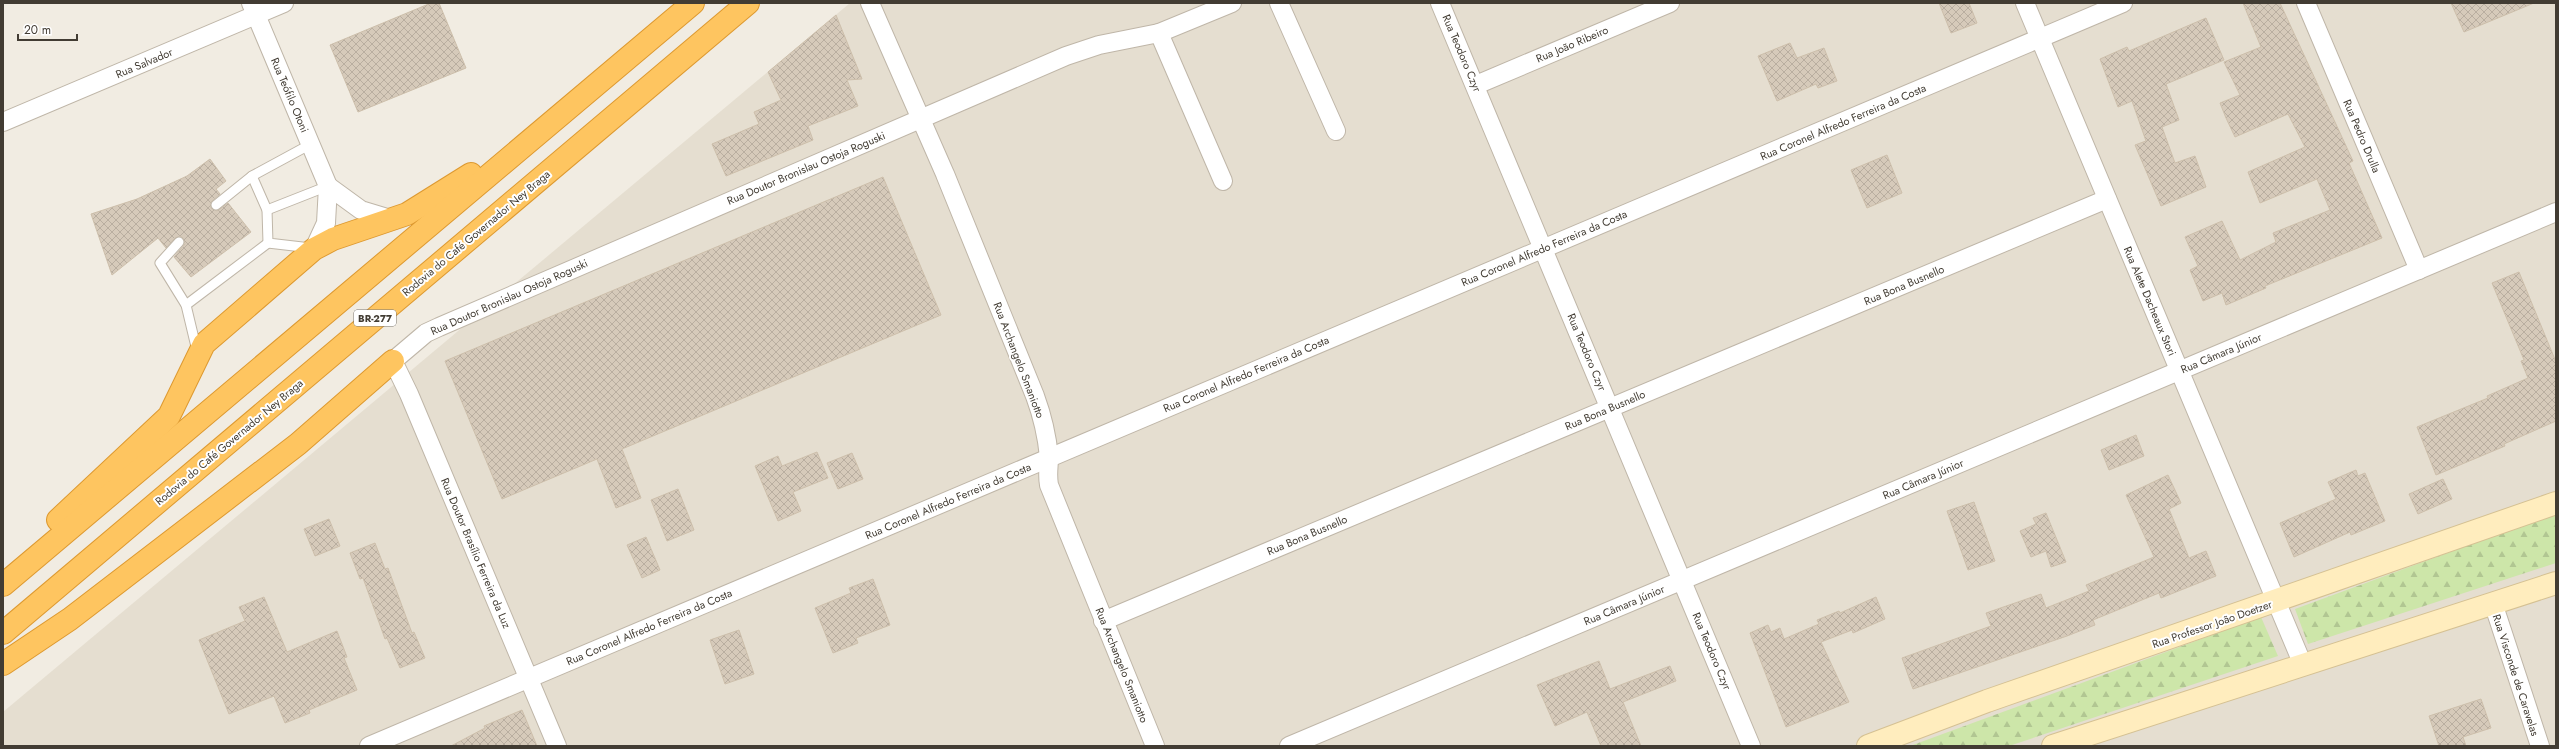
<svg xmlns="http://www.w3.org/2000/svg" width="2559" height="749" viewBox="0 0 2559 749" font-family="Jost,sans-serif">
<defs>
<pattern id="forest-firs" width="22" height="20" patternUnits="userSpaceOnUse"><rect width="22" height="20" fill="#cde6a9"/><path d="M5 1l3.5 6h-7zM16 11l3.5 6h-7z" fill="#b1c692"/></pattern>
<pattern id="building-cross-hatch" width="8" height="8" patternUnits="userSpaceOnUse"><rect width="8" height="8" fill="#d6caba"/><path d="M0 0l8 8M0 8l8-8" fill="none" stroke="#b9aea0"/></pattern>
</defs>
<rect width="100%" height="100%" fill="#f1ece2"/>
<path fill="#e5ded0" d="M850,3H2556V746H3V712Z"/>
<g fill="url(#forest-firs)">
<path d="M2556,513V563L2308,644L2295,609Z"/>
<path d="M2261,617L2278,656L2009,746H1910Z"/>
</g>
<g fill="url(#building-cross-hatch)" stroke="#cdbfab">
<path d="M431,3H439L466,68L358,112L330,45Z"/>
<path d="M1939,3H1969L1977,23L1951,33Z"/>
<path d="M2243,3H2280L2353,161L2349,163L2382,238L2265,286L2266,288L2226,305L2222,293L2203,301L2190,270L2198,266L2185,237L2222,221L2240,260L2276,242L2273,233L2330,210L2317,179L2260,203L2248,172L2305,147L2288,114L2235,137L2226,118L2220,103L2240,95L2224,62L2261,47Z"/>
<path d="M2451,3H2534L2464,32Z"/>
<path d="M836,15L862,79L847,80L858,106L808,126L813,140L726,176L712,144L759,124L754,112L781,100L768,72Z"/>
<path d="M2206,18L2224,60L2166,84L2179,120L2162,127L2175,163L2195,156L2206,187L2161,206L2135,145L2146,141L2132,101L2118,107L2100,59L2127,47L2129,51Z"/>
<path d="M1790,43L1797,58L1824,48L1837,81L1818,88L1816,84L1777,101L1758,56Z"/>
<path d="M1887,155L1902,193L1867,208L1851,170Z"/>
<path d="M210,159L226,181L216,189L220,194L211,202V208L217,211L228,203L251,232L191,277L174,257L185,244L183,238L180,236L175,238L166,248L158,238L112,275L91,214L137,199L187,176Z"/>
<path d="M883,177L941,315L622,449L641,498L616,508L597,459L502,499L445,361Z"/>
<path d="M2519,272L2556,362V421L2504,444L2505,446L2436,475L2417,427L2488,398L2487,396L2528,378L2521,361L2524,360L2492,283Z"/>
<path d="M2136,435L2144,456L2109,470L2101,450Z"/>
<path d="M817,452L828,478L793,492L801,511L778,521L755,466L778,456L782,466Z"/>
<path d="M852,453L863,479L838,489L827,463Z"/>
<path d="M2356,470L2358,476L2365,473L2385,521L2351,535L2350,532L2294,557L2280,523L2336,499L2328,482Z"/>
<path d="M2168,475L2181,503L2169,509L2189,558L2206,551L2216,576L2161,598L2159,593L2093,620L2095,625L2067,636L1913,689L1902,658L1991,626L1986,613L2041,594L2046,608L2089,591L2086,585L2154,557L2126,495Z"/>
<path d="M2443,479L2452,499L2418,514L2409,494Z"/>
<path d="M678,489L694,530L667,541L651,500Z"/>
<path d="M1974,502L1995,561L1968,570L1947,511Z"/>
<path d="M2046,513L2066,562L2051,567L2046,551L2031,557L2020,531L2036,524L2033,518Z"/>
<path d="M329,519L340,546L315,556L304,529Z"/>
<path d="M646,537L660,570L642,578L627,545Z"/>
<path d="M375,543L385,569L388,568L412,633L414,632L425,658L400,668L387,638L385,639L363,578L360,579L350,553Z"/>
<path d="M873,579L890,625L856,638L858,643L833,653L815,608L851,593L849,588Z"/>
<path d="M264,597L287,652L337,631L347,657L344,658L357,690L309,710L310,713L285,723L274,696L229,714L199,640L245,621L239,607Z"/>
<path d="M1876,597L1885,619L1853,633L1852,630L1821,642L1849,702L1786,727L1750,633L1768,625L1771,632L1780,628L1784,639L1819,624L1817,620L1839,611L1840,613Z"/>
<path d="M739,630L754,674L725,684L710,640Z"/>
<path d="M1599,661L1610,689L1670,666L1676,681L1623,702L1641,746H1601L1587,712L1555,726L1537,685Z"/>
<path d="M2481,699L2491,728L2463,737L2466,746H2439L2429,716Z"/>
<path d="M522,710L537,746H451L485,728L484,726Z"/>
</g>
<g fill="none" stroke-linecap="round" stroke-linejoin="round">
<defs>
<g id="lane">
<path d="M252,176L267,210L268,243L311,248"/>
<path d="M216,205L252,176L311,144"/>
<path d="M267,210L328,186"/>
<path d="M179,242L160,263L186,305L197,351"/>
<path d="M186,305L268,243"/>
</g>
<g id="street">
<path d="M251,3L328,186L326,223L314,249"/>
<path d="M870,3L945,174L1035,396C1042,415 1047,436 1049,457C1049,467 1047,474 1049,485L1155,746"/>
<path d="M1279,3L1336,131"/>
<path d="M1440,3L1751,746"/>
<path d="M2025,3L2303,665"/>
<path d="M2306,3L2419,270"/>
<path d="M1159,33L1223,181"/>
<path d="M1476,85L1670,3"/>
<path d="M3,122L284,3"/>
<path d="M328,186L361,210L394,220"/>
<path d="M2493,603L2540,746"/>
<path d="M1103,621L2107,199"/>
<path d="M369,746L2123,3"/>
<path d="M557,746L409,394L393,361L426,333L439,327L1066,56L1099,45L1159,33L1232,3"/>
<path d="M1289,746L2556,212"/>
</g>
<g id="secondary">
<path d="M1868,746L1987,701L2556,503"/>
<path d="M2053,746L2556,583"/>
</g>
<g id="highway">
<path d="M58,520L169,416L204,344L314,249L333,239L407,214L471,174"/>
<path d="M3,585L693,3"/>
<path d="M3,633L748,3"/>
<path d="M3,664L70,619L298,444L393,361"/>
</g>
</defs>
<use href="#lane" stroke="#bfb6a8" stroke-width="11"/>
<use href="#street" stroke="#bfb6a8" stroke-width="20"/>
<use href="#secondary" stroke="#d5c193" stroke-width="24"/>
<use href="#highway" stroke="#dd9930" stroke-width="24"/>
<use href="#lane" stroke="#fff" stroke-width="9"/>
<use href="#street" stroke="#fff" stroke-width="18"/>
<use href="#secondary" stroke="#ffedbe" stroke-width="22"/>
<use href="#highway" stroke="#fec560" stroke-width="22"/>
</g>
<g text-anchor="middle" stroke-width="4" stroke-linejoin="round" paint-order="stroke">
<rect fill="#fff" stroke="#7b7670" stroke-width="1" x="354" y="310" width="42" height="16" rx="3"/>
<g font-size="10" font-weight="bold" fill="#423c33">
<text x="375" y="322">BR-277</text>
</g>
<g font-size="11" fill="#423c33" stroke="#fff">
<text transform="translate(1572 44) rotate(-23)" y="4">Rua João Ribeiro</text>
<text transform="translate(1462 53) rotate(67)" y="4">Rua Teodoro Czyr</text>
<text transform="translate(144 63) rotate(-23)" y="4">Rua Salvador</text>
<text transform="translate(290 95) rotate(67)" y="4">Rua Teófilo Otoni</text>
<text transform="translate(1843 122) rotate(-23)" y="4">Rua Coronel Alfredo Ferreira da Costa</text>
<text transform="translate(2362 136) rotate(67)" y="4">Rua Pedro Drulla</text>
<text transform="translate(806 168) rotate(-23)" y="4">Rua Doutor Bronislau Ostoja Roguski</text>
<text transform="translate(476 233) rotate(-40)" y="4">Rodovia do Café Governador Ney Braga</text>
<text transform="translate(1544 248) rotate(-23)" y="4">Rua Coronel Alfredo Ferreira da Costa</text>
<text transform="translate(1904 285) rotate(-23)" y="4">Rua Bona Busnello</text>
<text transform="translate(509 297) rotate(-24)" y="4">Rua Doutor Bronislau Ostoja Roguski</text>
<text transform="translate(2150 301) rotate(67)" y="4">Rua Alete Dacheaux Stori</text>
<text transform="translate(1587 352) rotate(67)" y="4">Rua Teodoro Czyr</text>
<text transform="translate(2221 353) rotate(-23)" y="4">Rua Câmara Júnior</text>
<text transform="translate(1019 360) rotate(69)" y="4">Rua Archangelo Smaniotto</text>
<text transform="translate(1246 374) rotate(-23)" y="4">Rua Coronel Alfredo Ferreira da Costa</text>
<text transform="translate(1605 410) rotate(-23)" y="4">Rua Bona Busnello</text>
<text transform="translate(229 442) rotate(-40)" y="4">Rodovia do Café Governador Ney Braga</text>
<text transform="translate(1923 479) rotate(-23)" y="4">Rua Câmara Júnior</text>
<text transform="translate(948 501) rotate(-23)" y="4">Rua Coronel Alfredo Ferreira da Costa</text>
<text transform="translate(1307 535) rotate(-23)" y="4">Rua Bona Busnello</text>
<text transform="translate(476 553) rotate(67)" y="4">Rua Doutor Brasílio Ferreira da Luz</text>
<text transform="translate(1624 605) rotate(-23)" y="4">Rua Câmara Júnior</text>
<text transform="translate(2212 624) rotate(-19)" y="4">Rua Professor João Doetzer</text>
<text transform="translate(649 627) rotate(-23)" y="4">Rua Coronel Alfredo Ferreira da Costa</text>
<text transform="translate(1712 651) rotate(67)" y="4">Rua Teodoro Czyr</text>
<text transform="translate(1122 665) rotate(68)" y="4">Rua Archangelo Smaniotto</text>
<text transform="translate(2516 675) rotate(72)" y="4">Rua Visconde de Caravelas</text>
</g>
</g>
<rect width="2559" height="749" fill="none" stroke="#423c33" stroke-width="8"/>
<path d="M18 34v6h59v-6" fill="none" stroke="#423c33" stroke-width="2"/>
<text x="24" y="34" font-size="12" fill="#423c33" stroke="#ffffff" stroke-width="3" paint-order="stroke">20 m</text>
</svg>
